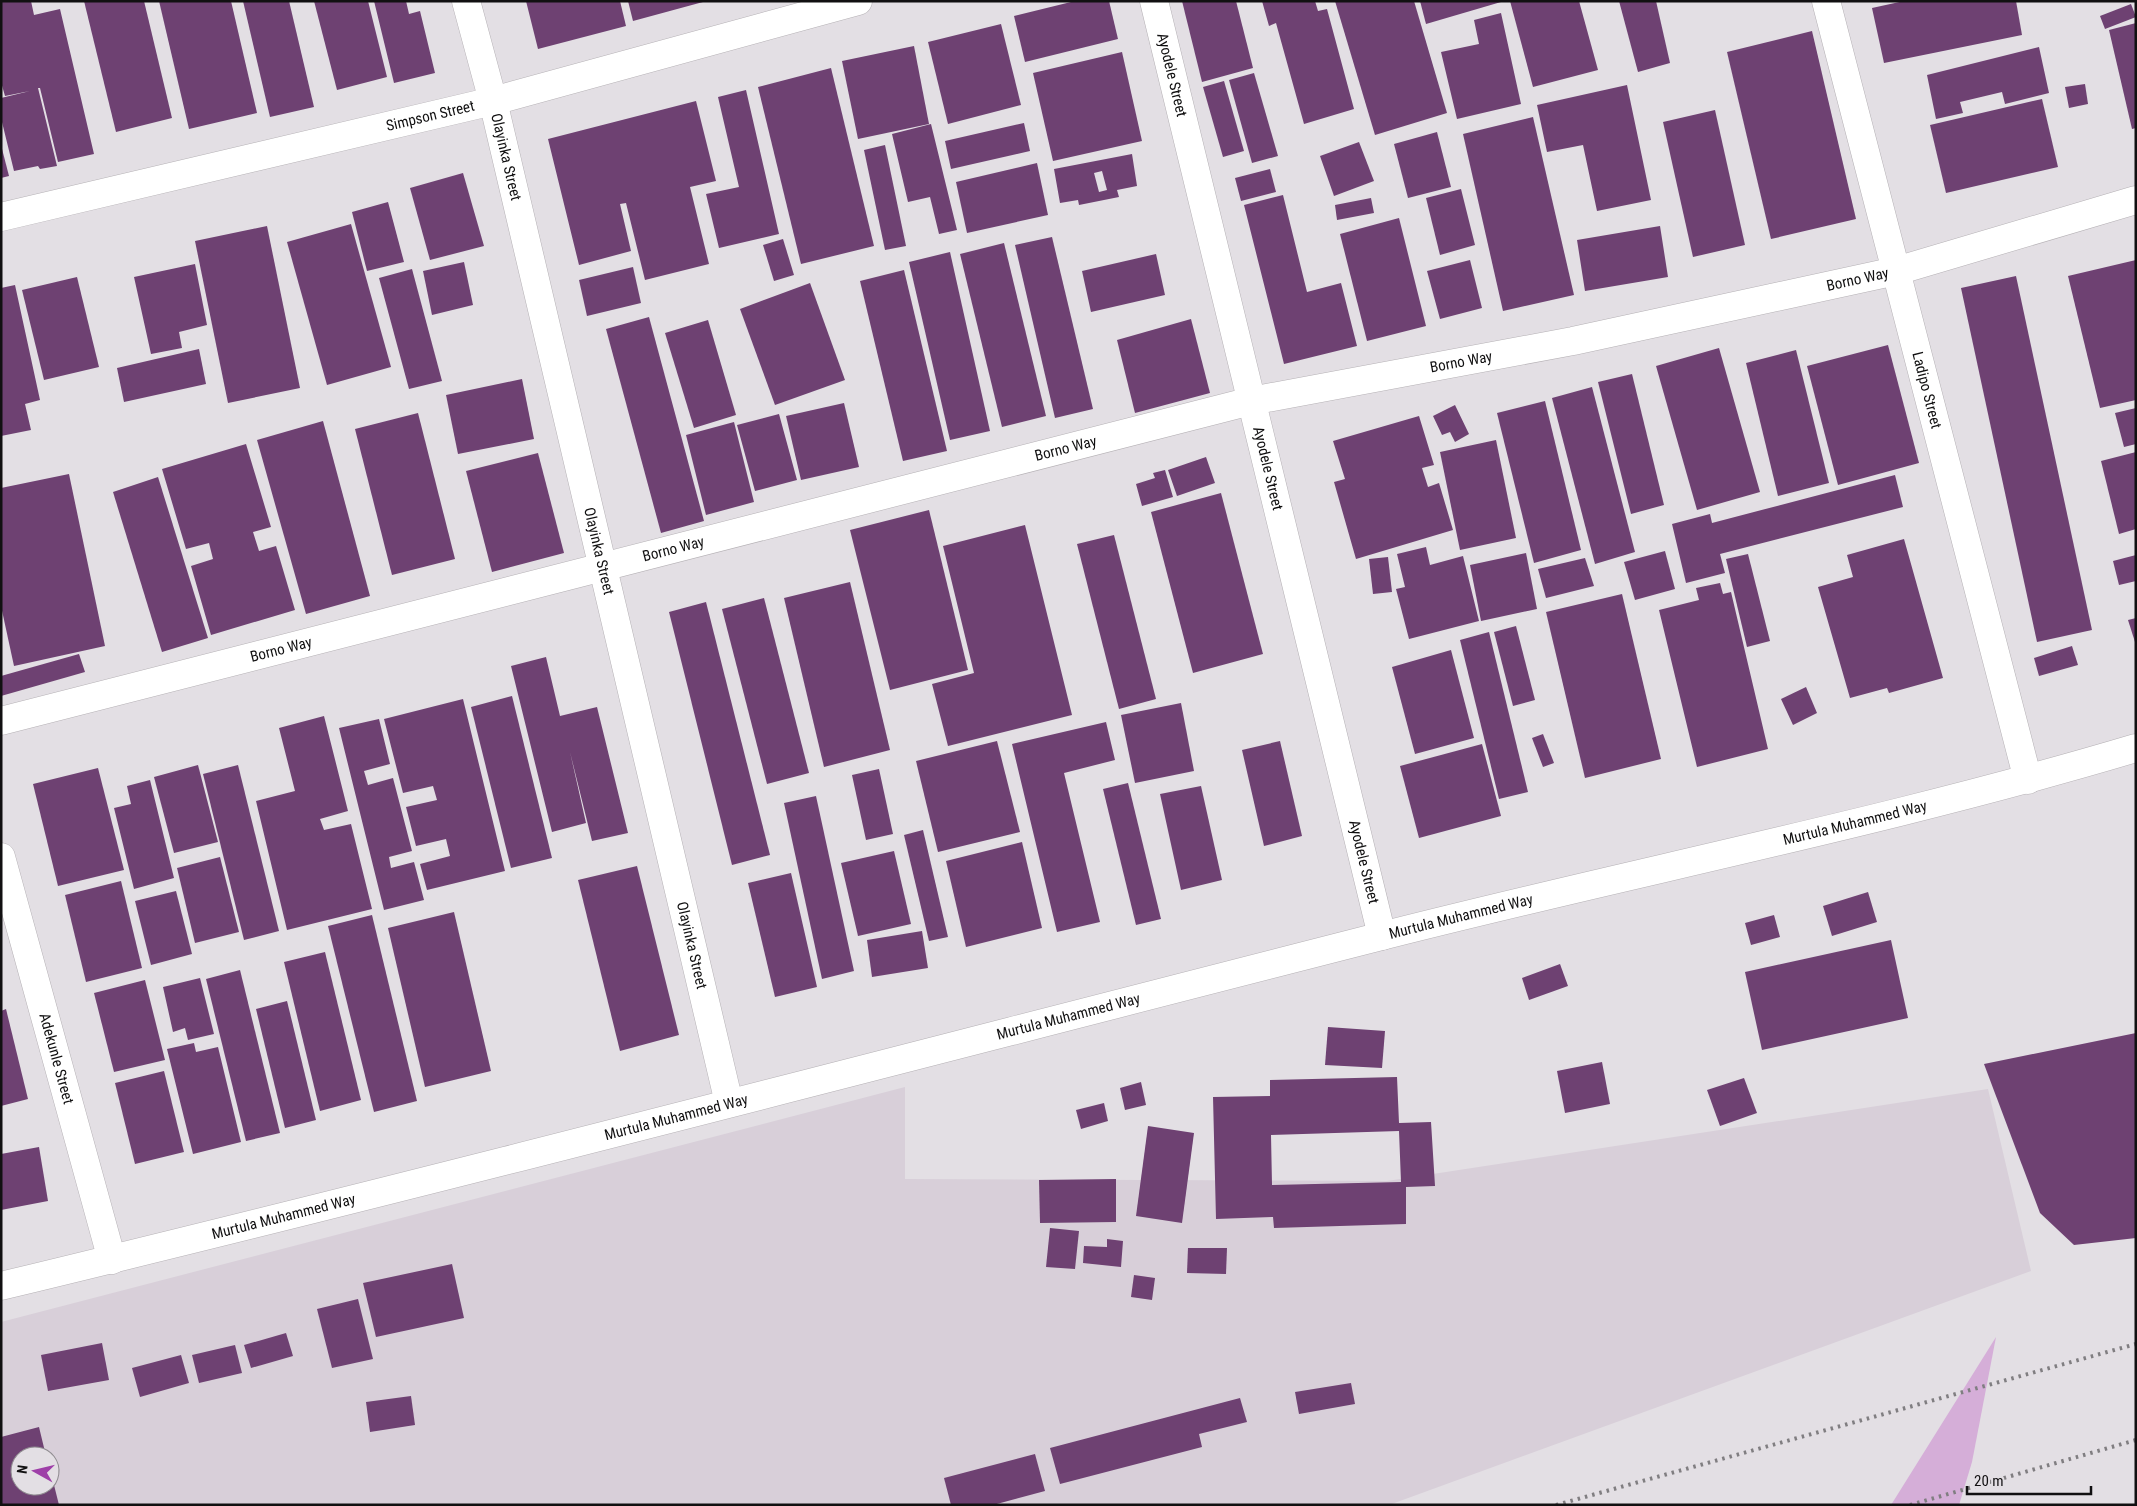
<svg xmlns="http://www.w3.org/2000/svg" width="2137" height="1506" viewBox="0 0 2137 1506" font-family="'Roboto Condensed',sans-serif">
<rect width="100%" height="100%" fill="#e3dfe4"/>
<path fill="#d8cfd9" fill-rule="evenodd" d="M905,1087V1179L1387,1181L1988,1089L2031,1271L1389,1505H1V1322ZM20,1456H50V1486H20Z"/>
<path fill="#d5aed8" d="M1996,1337L1972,1462L1959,1505H1891Z"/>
<g fill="#6e4172" fill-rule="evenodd">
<path d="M1,1H31L34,15L60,9L94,154L58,162L40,88H38L57,166L40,169L38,166L14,171L1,118V98L30,91L5,96L1,82Z"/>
<path d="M84,1H144L172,118L116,132Z"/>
<path d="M159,1H231L257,113L189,129Z"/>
<path d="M243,1H289L314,107L270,117Z"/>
<path d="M314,1H368L387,77L337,90Z"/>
<path d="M374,1H406L409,14L420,11L435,73L394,83Z"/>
<path d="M526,1H620L626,26L538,49Z"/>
<path d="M628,1H703V2L633,21Z"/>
<path d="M1075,1H1109L1118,39L1025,62L1014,16Z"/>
<path d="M1182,1H1236L1253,68L1202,82Z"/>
<path d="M1262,1H1315L1318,11L1327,9L1354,109L1304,124L1276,23L1269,26Z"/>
<path d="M1335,1H1414L1447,113L1375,135Z"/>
<path d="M1420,1H1501V2L1426,24Z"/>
<path d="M1510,1H1579L1598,70L1533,87Z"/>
<path d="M1619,1H1656L1670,63L1638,72Z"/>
<path d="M1904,1H2016L2022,35L1884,63L1872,8Z"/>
<path d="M2131,4L2136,17L2105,29L2100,16Z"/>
<path d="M1501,13L1521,104L1457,119L1441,52L1479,44L1474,20Z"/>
<path d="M2136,23V128L2132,129L2109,30Z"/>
<path d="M1001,24L1021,105L948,124L928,42Z"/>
<path d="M1812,31L1856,219L1771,239L1727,52Z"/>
<path d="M914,46L929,124L858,139L842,61Z"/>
<path d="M2039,47L2049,93L2005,104L2002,92L1960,102L1963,113L1936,119L1927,75Z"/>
<path d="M1122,52L1142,141L1053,161L1033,73Z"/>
<path d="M831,68L874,246L801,264L758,87Z"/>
<path d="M1254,73L1278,156L1252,163L1229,80Z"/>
<path d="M1224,81L1244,151L1223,157L1203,87Z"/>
<path d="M2085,84L2088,104L2069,108L2065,87Z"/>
<path d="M1627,85L1651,200L1597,211L1583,145L1547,152L1537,105Z"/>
<path d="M746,90L779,234L719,248L706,194L739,187L718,97Z"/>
<path d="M2042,99L2058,167L1946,193L1930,125Z"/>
<path d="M696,101L716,181L690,187L709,264L645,280L626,203L620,204L631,251L579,265L548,139Z"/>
<path d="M1715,110L1745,245L1693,257L1663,122Z"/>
<path d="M1533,117L1574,295L1503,311L1463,134Z"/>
<path d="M1024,123L1030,151L951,169L945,141Z"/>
<path d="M931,124L957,230L939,234L930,197L908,202L892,134Z"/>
<path d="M1437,132L1451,187L1408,198L1394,144Z"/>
<path d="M1359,142L1374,181L1334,196L1320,156Z"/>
<path d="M1,145L9,176L1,178Z"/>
<path d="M885,145L906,246L885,250L864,150Z"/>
<path d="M1132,154L1137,186L1117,190L1119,197L1079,205L1078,200L1060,203L1054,169ZM1102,171L1107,190L1099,192L1094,173Z"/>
<path d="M1037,163L1048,215L967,233L956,182Z"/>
<path d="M1270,169L1276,192L1241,201L1235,178Z"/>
<path d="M463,173L484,246L430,260L410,188Z"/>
<path d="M1461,189L1475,245L1440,255L1426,198Z"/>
<path d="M1283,195L1307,292L1341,283L1357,346L1284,364L1244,205Z"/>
<path d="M1371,198L1374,213L1337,220L1335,205Z"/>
<path d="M388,202L404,262L367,271L352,212Z"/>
<path d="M1399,218L1426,326L1367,341L1340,234Z"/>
<path d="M351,224L391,367L327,385L287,242Z"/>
<path d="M267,226L300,388L228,403L195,241Z"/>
<path d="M1660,226L1668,277L1585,291L1577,240Z"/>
<path d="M1052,237L1093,409L1055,418L1015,245Z"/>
<path d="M783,239L794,275L774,281L763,245Z"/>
<path d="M1004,243L1046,416L1002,427L960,254Z"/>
<path d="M950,252L990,431L950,440L909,262Z"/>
<path d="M1156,254L1165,295L1091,312L1082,271Z"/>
<path d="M1470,260L1482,308L1440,319L1427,271Z"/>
<path d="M2136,260V400L2100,408L2068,276Z"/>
<path d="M464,262L473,305L432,315L423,271Z"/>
<path d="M195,264L207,325L179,332L182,348L151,354L134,277Z"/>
<path d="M633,267L641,303L587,316L579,280Z"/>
<path d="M412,269L442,381L409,389L379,278Z"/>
<path d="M904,270L947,451L903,461L860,281Z"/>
<path d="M2016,276L2092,630L2037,642L1961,288Z"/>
<path d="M77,277L99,367L44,380L22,290Z"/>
<path d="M810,283L845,380L775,405L740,309Z"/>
<path d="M15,285L40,400L25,404L31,430L1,436V288Z"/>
<path d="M649,317L704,521L661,533L606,329Z"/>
<path d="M1191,319L1210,393L1135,413L1117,340Z"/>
<path d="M708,320L736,415L694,428L665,333Z"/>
<path d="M1888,345L1919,463L1838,485L1807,366Z"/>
<path d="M1719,348L1760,492L1697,510L1656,366Z"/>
<path d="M199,349L206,384L124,402L117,368Z"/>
<path d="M1796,350L1829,483L1778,496L1746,363Z"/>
<path d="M1632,374L1664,505L1631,514L1598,382Z"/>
<path d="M522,379L534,439L458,454L446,395Z"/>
<path d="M1592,387L1635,552L1595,564L1552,398Z"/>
<path d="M1545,401L1581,550L1534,563L1497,413Z"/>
<path d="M844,403L859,467L801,480L786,416Z"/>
<path d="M1455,405L1469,434L1455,442L1450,432L1442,435L1433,416Z"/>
<path d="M2136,408V444L2124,447L2115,413Z"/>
<path d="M418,413L455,559L392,575L355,429Z"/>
<path d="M779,414L797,480L755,491L737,425Z"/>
<path d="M1419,416L1434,465L1422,468L1428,487L1439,483L1453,530L1356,559L1334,482L1345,479L1333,441Z"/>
<path d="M323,421L370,596L306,614L257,440Z"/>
<path d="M734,422L754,502L706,515L686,435Z"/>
<path d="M1496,440L1516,538L1460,550L1440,452Z"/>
<path d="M246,444L271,527L253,532L259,551L276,546L295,610L211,635L191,566L213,559L209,543L186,549L162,469Z"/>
<path d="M2136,452V529L2119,534L2101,461Z"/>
<path d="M538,453L564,553L492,572L466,471Z"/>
<path d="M1206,457L1215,483L1177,496L1168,470Z"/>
<path d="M1165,470L1173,497L1142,506L1136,484L1155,478L1153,473Z"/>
<path d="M69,474L105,646L14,666L1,606V488Z"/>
<path d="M1895,475L1903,507L1720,554L1725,573L1686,583L1672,524L1710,514L1712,523Z"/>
<path d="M158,477L208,638L162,652L113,492Z"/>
<path d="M1221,493L1263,654L1193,673L1151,512Z"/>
<path d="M929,510L968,670L890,690L850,530Z"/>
<path d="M1025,525L1072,715L948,746L932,684L974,673L943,546Z"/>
<path d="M1114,535L1156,699L1119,709L1077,544Z"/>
<path d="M1904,539L1943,678L1889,693L1887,688L1850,698L1818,587L1853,577L1847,555Z"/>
<path d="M1426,547L1430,565L1463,556L1479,621L1409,639L1396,589L1405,587L1397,554Z"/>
<path d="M1665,551L1675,589L1635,600L1624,562Z"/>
<path d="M1526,553L1537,609L1481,621L1470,565Z"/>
<path d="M1748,554L1770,641L1747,647L1726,559Z"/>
<path d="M2136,555V581L2119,585L2113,561Z"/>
<path d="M1388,557L1392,592L1373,594L1369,559Z"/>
<path d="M1585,558L1594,586L1546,598L1538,569Z"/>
<path d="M850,582L890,750L824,767L784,598Z"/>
<path d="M1720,583L1723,594L1731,592L1768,749L1697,767L1659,610L1699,600L1696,588Z"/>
<path d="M1622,594L1661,759L1585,778L1546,612Z"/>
<path d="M764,598L809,773L767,784L722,609Z"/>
<path d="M706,602L770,855L732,865L669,612Z"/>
<path d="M2136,618V642H2135L2128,620Z"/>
<path d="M1516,626L1535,700L1513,706L1494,632Z"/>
<path d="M1489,632L1528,792L1499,799L1460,640Z"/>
<path d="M2072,646L2078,665L2039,676L2034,658Z"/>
<path d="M1451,650L1474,738L1415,754L1392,667Z"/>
<path d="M79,654L85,672L1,696V676Z"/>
<path d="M546,657L560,716L597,707L628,833L592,841L570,752L586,823L552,832L511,666Z"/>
<path d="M1806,687L1817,713L1793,725L1781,699Z"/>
<path d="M512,696L552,858L511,868L471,707Z"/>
<path d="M463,699L505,871L427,890L420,864L450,856L446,839L416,846L406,807L437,800L433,786L403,793L384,719Z"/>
<path d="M1181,703L1194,771L1135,783L1121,715Z"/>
<path d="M324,716L348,811L320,819L324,830L351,824L372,909L287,930L256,801L295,791L279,728Z"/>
<path d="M379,719L390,764L364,771L368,785L393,778L412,851L389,857L391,868L414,862L424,900L384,910L339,728Z"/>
<path d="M1106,722L1115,760L1064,773L1100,922L1057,932L1012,744Z"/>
<path d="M1543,734L1554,763L1543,767L1532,738Z"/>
<path d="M997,741L1020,832L938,852L916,761Z"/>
<path d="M1280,741L1302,836L1264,846L1242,750Z"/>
<path d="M1482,744L1501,816L1419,838L1400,766Z"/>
<path d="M198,765L218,842L174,853L154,777Z"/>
<path d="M238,765L279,931L244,940L203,774Z"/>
<path d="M98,768L124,870L58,886L33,784Z"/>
<path d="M879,769L893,834L866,840L852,775Z"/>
<path d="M150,780L174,878L134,889L114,808L131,804L127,786Z"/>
<path d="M1128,783L1161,919L1136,925L1103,789Z"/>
<path d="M1201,786L1222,880L1181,890L1160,794Z"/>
<path d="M816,796L854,971L822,979L784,803Z"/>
<path d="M923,830L948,937L929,941L904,835Z"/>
<path d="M1022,842L1042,928L966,947L946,861Z"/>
<path d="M894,851L911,924L858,936L841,863Z"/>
<path d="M220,857L239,932L195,943L177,868Z"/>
<path d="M637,866L679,1035L620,1051L578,880Z"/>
<path d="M791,873L817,987L775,997L748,883Z"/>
<path d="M121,881L142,968L86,982L65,895Z"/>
<path d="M176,891L192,954L151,965L135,901Z"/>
<path d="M1868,892L1877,922L1832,936L1823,906Z"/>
<path d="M454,912L491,1071L425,1087L388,928Z"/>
<path d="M372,915L417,1101L374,1112L328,926Z"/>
<path d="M1774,915L1780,937L1751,945L1745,923Z"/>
<path d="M922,931L928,968L872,977L867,940Z"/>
<path d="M1891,940L1908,1018L1762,1050L1745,972Z"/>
<path d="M325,952L361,1100L320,1111L284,962Z"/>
<path d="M1560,964L1568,986L1529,1000L1522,978Z"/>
<path d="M240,970L280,1133L246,1141L206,979Z"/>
<path d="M200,978L214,1034L188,1040L185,1028L173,1032L163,987Z"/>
<path d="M145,980L165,1060L114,1072L94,993Z"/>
<path d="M287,1001L316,1120L285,1128L256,1009Z"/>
<path d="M6,1009L28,1099L1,1106V1011Z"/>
<path d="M1328,1027L1385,1031L1382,1068L1325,1065Z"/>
<path d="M2136,1033V1238L2074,1245L2040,1213L1984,1064Z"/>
<path d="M194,1043L196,1052L218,1047L241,1142L193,1154L167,1049Z"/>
<path d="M1602,1062L1610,1104L1565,1113L1557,1071Z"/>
<path d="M164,1071L184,1152L135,1164L115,1083Z"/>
<path d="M1397,1077L1399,1123L1431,1122L1435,1186L1406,1187V1224L1274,1228L1273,1217L1216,1219L1213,1097L1270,1096V1080ZM1399,1131L1401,1182L1272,1185L1271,1135Z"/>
<path d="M1744,1078L1757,1113L1720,1126L1707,1090Z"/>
<path d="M1141,1082L1146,1105L1125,1110L1120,1088Z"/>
<path d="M1104,1103L1108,1121L1081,1129L1076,1110Z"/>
<path d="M1148,1126L1194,1133L1182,1223L1136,1216Z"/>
<path d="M39,1147L48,1201L1,1210V1154Z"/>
<path d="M1116,1179V1222L1040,1223L1039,1180Z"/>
<path d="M1050,1228L1079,1231L1075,1269L1046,1267Z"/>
<path d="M1107,1239L1123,1241L1121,1267L1083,1263L1084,1246L1107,1247Z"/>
<path d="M1188,1248H1227L1226,1274L1187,1273Z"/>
<path d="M452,1264L464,1318L376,1337L363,1283Z"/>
<path d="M1134,1275L1155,1278L1152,1300L1131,1297Z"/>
<path d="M358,1299L373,1359L332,1368L317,1309Z"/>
<path d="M286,1333L293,1356L251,1368L244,1345Z"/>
<path d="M102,1343L109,1380L48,1391L41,1355Z"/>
<path d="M235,1345L242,1373L199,1383L192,1355Z"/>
<path d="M181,1355L189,1383L140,1397L132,1368Z"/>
<path d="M1351,1383L1355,1404L1299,1414L1295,1392Z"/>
<path d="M411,1396L415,1425L370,1432L366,1402Z"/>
<path d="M1240,1398L1247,1422L1199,1434L1202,1447L1060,1484L1050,1448Z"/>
<path d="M39,1427L46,1456H20V1486H50L51,1473L59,1505H1V1437Z"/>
<path d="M1035,1454L1045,1491L993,1505H951L944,1478Z"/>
</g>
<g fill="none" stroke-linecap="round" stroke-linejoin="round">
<defs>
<g id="minor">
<path id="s1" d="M466,1L493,101L729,1103"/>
<path id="s2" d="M1154,1L1382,936"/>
<path id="s3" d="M1826,1L2028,780"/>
<path id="s4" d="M1,217L493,101L858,1"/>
<path id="s5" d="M1,721L1251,401L1573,341L1896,271L2136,200"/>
<path id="s6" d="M1,857L112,1260"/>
</g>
<g id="major">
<path id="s7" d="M1,1286C460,1175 916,1055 1374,938C1627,873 1885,823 2136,748"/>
</g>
</defs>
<use href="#minor" stroke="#b5b1b5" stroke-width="29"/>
<use href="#major" stroke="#b5b1b5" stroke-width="29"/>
<use href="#minor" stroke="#fff" stroke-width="28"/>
<use href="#major" stroke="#fff" stroke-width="28"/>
<g stroke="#807e81" stroke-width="4" stroke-dasharray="2.5 5" stroke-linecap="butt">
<path d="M1556,1505L2136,1344"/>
<path d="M1910,1505L2136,1440"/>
</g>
</g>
<g text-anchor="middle" stroke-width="5" stroke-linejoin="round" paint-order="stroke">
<g font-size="15" fill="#111011" stroke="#e3dfe4">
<text dy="5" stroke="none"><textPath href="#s2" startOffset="76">Ayodele Street</textPath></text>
<text dy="5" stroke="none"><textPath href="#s4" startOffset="441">Simpson Street</textPath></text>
<text dy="5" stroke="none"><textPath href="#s1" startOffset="161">Olayinka Street</textPath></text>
<text dy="5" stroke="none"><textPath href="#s5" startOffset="1909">Borno Way</textPath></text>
<text dy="5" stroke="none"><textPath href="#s5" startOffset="1504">Borno Way</textPath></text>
<text dy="5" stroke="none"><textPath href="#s3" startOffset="402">Ladipo Street</textPath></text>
<text dy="5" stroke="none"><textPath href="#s5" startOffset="1099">Borno Way</textPath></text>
<text dy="5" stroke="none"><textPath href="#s2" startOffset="481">Ayodele Street</textPath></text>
<text dy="5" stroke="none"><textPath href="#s5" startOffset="694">Borno Way</textPath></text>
<text dy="5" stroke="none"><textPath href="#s1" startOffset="566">Olayinka Street</textPath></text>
<text dy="5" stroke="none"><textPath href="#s5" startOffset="289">Borno Way</textPath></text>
<text dy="5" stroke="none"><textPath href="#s7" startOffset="1911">Murtula Muhammed Way</textPath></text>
<text dy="5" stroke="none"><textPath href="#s2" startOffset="886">Ayodele Street</textPath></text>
<text dy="5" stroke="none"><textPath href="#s7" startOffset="1506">Murtula Muhammed Way</textPath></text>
<text dy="5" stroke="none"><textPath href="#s1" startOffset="971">Olayinka Street</textPath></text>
<text dy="5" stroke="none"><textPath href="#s7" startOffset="1101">Murtula Muhammed Way</textPath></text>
<text dy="5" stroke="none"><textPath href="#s6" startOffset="209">Adekunle Street</textPath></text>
<text dy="5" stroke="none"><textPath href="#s7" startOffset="696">Murtula Muhammed Way</textPath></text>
<text dy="5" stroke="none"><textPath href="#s7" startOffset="291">Murtula Muhammed Way</textPath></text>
</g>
</g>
<rect width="2137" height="1506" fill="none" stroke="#111011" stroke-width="5"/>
<g transform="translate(35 1471) rotate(278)"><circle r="24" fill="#e3dfe4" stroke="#8f8c90"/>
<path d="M0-4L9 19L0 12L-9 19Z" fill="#9e3fa8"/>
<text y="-8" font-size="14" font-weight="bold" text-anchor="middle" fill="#111011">N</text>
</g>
<path d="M1967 1486v8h124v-8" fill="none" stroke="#111011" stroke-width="2.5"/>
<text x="1974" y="1486" font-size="15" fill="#111011" stroke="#e3dfe4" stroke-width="4" paint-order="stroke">20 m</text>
</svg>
